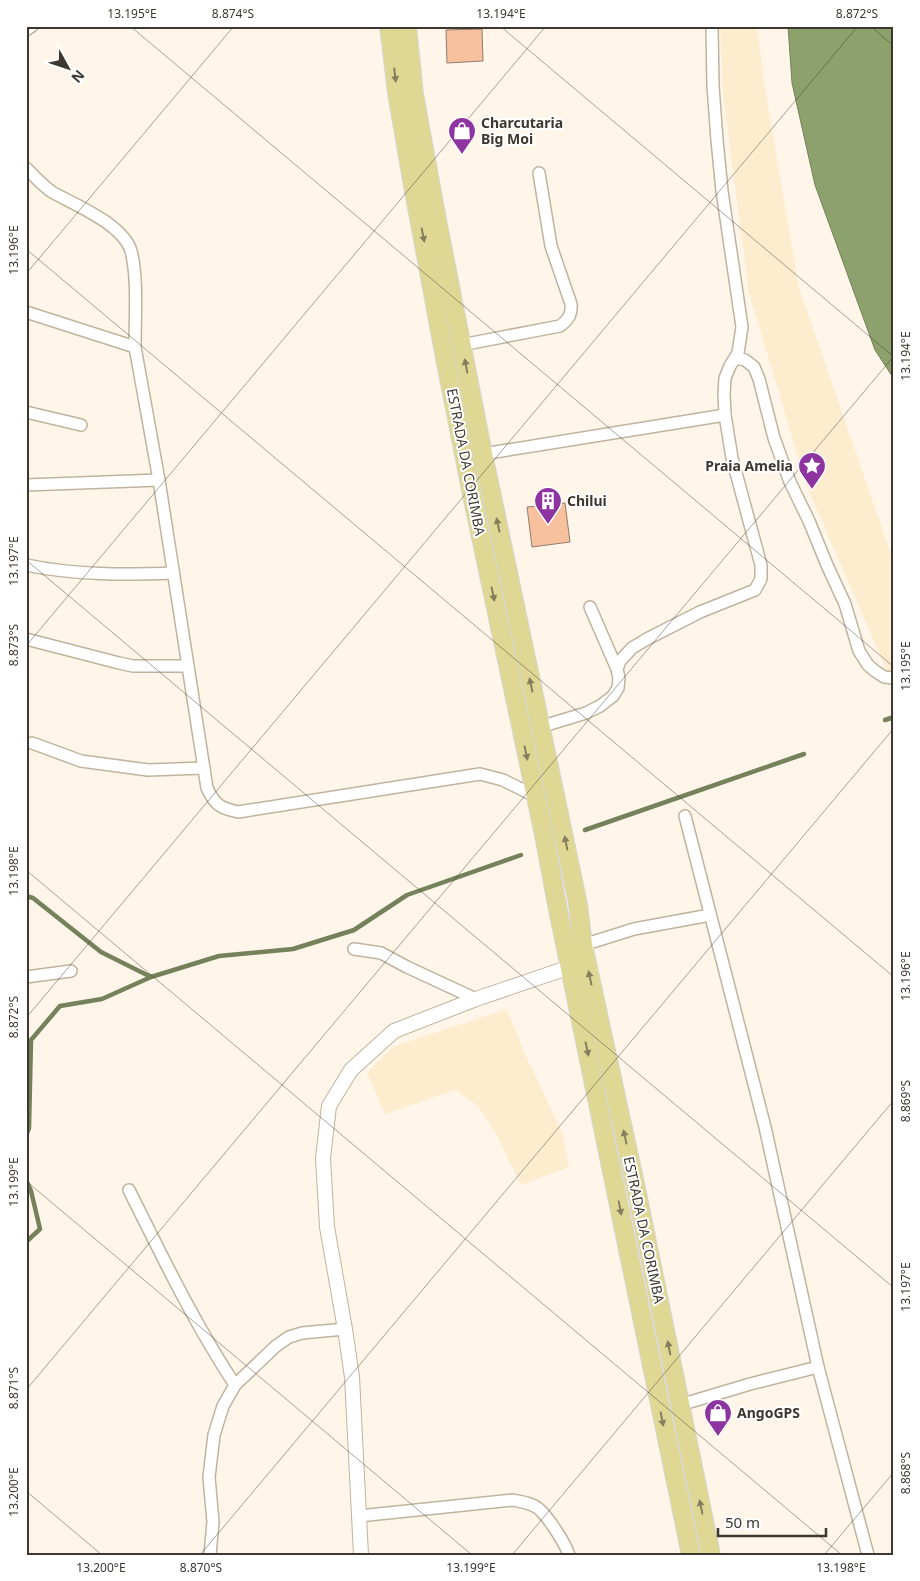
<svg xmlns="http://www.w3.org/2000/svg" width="920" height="1581" viewBox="0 0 920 1581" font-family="'Noto Sans',sans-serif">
<rect width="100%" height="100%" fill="#fff6e9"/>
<g fill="#feeccf">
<path d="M720,26H757L765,88L799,288L894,563V669L887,671L807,487L749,293L723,93Z"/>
<path d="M507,1009L524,1052L562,1132L569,1167L521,1185L495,1132L478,1106L455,1090L385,1114L367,1073L392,1047Z"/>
</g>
<path fill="#8ca16c" stroke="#74815a" d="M788,26H894V379L875,350L815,185L792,83Z"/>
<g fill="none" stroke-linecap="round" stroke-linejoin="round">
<g stroke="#74815a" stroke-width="4.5">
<path d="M885,720L894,717"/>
<path d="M585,830L804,754"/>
<path d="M26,896L33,898L101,952L151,977L219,956L293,949L354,930L407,895L521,855"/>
<path d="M26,1136L29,1128L31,1040L60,1006L102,999L151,977"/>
<path d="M26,1180L31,1191L40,1229L26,1242"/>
</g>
</g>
<g fill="#f7c19e" stroke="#917c6f">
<path d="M482,29L483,61L447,63L446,30Z"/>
<path d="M565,503L570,542L532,547L527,507Z"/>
</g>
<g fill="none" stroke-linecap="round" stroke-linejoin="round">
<defs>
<g id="minor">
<path d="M26,30L32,26"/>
<path d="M26,168C34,176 43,186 52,192C75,205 123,224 131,251C138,277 135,319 135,347"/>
<path d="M26,312L135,347L159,480L207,788C215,805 220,808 238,812L480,774L503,780L535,796"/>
<path d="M461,345L560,326C569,319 572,314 571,304L551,246L539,173"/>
<path d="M735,358L745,360L754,367L759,379L774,438L790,482L809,521L827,565L845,604L859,651L868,665L875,671L884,677L894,678"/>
<path d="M26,412L81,425"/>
<path d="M483,454L725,415"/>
<path d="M26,485L159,480"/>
<path d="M26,565C75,575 124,575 173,573"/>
<path d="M590,607L617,669"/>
<path d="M26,639L119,663L133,666H188"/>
<path d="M540,727L586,713L600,706L613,696L618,688L619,678L617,669L620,661L632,648L647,639L700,612L755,590L761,579V565L732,458L725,415L724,394L725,378L730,366L738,353L742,327L722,191L717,140L713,86L712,26"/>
<path d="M32,743L81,761L148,770L204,768"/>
<path d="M685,816L765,1127L818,1367L868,1555"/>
<path d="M583,945L634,929L710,915"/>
<path d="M354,949L381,953L407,967L476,999"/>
<path d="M26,977L71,971"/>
<path d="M129,1190C162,1256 194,1323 235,1385"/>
<path d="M680,1405L750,1384L818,1367"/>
<path d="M359,1516L513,1500C522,1502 532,1503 539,1509C549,1518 565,1543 569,1555"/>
<path d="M210,1555L213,1522L209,1477L214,1435L223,1406L235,1385L276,1346L289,1337L302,1333L345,1329"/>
</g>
<path id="tertiary" d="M361,1555L352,1377L345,1329L327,1227L323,1158L329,1106L351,1070L394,1031L476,999L570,967"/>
<g id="primary">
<path d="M389,26L397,93L412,180L444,353L472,495L544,835L558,910L691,1555"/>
<path d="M407,26L414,94L437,220L483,454L578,904L583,945L637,1193L711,1555"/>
</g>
</defs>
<use href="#minor" stroke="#c0b39e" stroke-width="14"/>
<use href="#tertiary" stroke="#c0b39e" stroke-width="16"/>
<use href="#primary" stroke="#d8d7d5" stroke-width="20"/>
<use href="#minor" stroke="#fff" stroke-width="11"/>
<use href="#tertiary" stroke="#fff" stroke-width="14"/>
<use href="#primary" stroke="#dfd794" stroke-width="18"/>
</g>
<defs><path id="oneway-solid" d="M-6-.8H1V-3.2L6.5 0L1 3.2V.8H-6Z" transform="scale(1.25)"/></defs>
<g fill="#867f5c">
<use href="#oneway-solid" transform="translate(395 75) rotate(83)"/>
<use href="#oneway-solid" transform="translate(423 235) rotate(79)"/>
<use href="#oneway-solid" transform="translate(466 366) rotate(-101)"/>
<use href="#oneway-solid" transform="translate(498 525) rotate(-102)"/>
<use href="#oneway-solid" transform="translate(493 594) rotate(78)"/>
<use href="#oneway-solid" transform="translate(531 685) rotate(-102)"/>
<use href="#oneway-solid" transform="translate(526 753) rotate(78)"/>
<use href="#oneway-solid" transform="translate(566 843) rotate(-101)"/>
<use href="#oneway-solid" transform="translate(590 978) rotate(-102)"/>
<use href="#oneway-solid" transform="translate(587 1049) rotate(78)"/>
<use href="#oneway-solid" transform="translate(625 1137) rotate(-102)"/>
<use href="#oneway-solid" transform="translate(620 1208) rotate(79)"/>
<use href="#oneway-solid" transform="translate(669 1348) rotate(-101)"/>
<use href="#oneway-solid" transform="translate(662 1419) rotate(79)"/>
<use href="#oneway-solid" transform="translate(701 1507) rotate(-102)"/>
</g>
<path fill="none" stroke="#3d372f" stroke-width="1" stroke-opacity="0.45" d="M130,26L894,667M500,26L894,357M870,26L894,46M26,249L894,977M26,274L234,26M26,560L894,1288M26,646L546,26M26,870L842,1555M26,1018L858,26M26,1181L472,1555M26,1390L894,356M26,1491L102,1555M200,1555L894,728M512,1555L894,1100M824,1555L894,1472"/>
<defs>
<symbol id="shop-pin" viewBox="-11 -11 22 30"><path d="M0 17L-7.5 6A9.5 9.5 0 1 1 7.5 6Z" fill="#8d34a1" stroke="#fff"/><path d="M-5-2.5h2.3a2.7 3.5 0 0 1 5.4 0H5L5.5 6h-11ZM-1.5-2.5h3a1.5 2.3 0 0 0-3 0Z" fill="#fff"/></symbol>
<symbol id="sight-pin" viewBox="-11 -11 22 30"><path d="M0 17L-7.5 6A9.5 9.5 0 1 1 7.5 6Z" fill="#8d34a1" stroke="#fff"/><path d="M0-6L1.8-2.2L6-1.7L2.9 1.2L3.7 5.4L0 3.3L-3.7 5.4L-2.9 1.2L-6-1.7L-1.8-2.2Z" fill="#fff"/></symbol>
<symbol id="building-pin" viewBox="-11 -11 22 30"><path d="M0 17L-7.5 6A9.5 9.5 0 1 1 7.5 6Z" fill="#8d34a1" stroke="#fff"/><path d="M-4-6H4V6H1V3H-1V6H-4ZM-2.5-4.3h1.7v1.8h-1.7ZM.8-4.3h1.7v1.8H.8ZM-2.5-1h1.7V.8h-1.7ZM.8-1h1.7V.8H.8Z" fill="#fff"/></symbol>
</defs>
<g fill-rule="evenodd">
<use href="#shop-pin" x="446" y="115" width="32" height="43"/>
<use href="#sight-pin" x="796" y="450" width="32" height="43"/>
<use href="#building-pin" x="532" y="485" width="32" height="43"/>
<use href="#shop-pin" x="702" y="1397" width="32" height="43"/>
</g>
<g text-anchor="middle" stroke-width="4" stroke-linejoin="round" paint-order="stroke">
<g font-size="14" font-weight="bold" fill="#3d372f" stroke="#fff" text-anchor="start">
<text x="481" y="128">Charcutaria<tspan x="481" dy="16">Big Moi</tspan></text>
<text x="793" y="471" text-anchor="end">Praia Amelia</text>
<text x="567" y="506">Chilui</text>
<text x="737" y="1418">AngoGPS</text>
</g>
<g font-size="14" fill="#3d372f" stroke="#fff">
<text transform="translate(466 462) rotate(79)" y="5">ESTRADA DA CORIMBA</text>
<text transform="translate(644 1230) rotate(78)" y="5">ESTRADA DA CORIMBA</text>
</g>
</g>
<rect width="920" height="1581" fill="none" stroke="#ffffff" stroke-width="55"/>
<g transform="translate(68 68) rotate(130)" stroke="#ffffff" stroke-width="4" paint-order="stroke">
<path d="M0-4L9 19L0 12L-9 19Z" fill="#3d372f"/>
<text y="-8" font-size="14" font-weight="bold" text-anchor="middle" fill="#3d372f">N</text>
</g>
<path d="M718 1528v8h108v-8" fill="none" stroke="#3d372f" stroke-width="2.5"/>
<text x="725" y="1528" font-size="15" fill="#3d372f" stroke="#ffffff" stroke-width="4" paint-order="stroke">50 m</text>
<rect x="28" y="28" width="864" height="1526" fill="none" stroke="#3d372f" stroke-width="2"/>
<g font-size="12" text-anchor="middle" fill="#3d372f">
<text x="132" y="18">13.195°E</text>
<text x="233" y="18">8.874°S</text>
<text x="501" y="18">13.194°E</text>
<text x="857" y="18">8.872°S</text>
<text transform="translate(14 250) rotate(-90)" y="4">13.196°E</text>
<text transform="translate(906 356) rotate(-90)" y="4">13.194°E</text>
<text transform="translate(14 561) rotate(-90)" y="4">13.197°E</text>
<text transform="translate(14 645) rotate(-90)" y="4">8.873°S</text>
<text transform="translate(906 666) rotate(-90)" y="4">13.195°E</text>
<text transform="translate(14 871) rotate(-90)" y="4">13.198°E</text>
<text transform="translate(906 976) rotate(-90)" y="4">13.196°E</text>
<text transform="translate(14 1017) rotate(-90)" y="4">8.872°S</text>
<text transform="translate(906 1101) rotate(-90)" y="4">8.869°S</text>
<text transform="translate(14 1182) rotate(-90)" y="4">13.199°E</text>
<text transform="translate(906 1287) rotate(-90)" y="4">13.197°E</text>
<text transform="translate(14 1388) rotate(-90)" y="4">8.871°S</text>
<text transform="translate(906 1473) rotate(-90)" y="4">8.868°S</text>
<text transform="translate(14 1492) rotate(-90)" y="4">13.200°E</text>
<text x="101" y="1572">13.200°E</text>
<text x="201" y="1572">8.870°S</text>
<text x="471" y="1572">13.199°E</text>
<text x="841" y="1572">13.198°E</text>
</g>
</svg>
